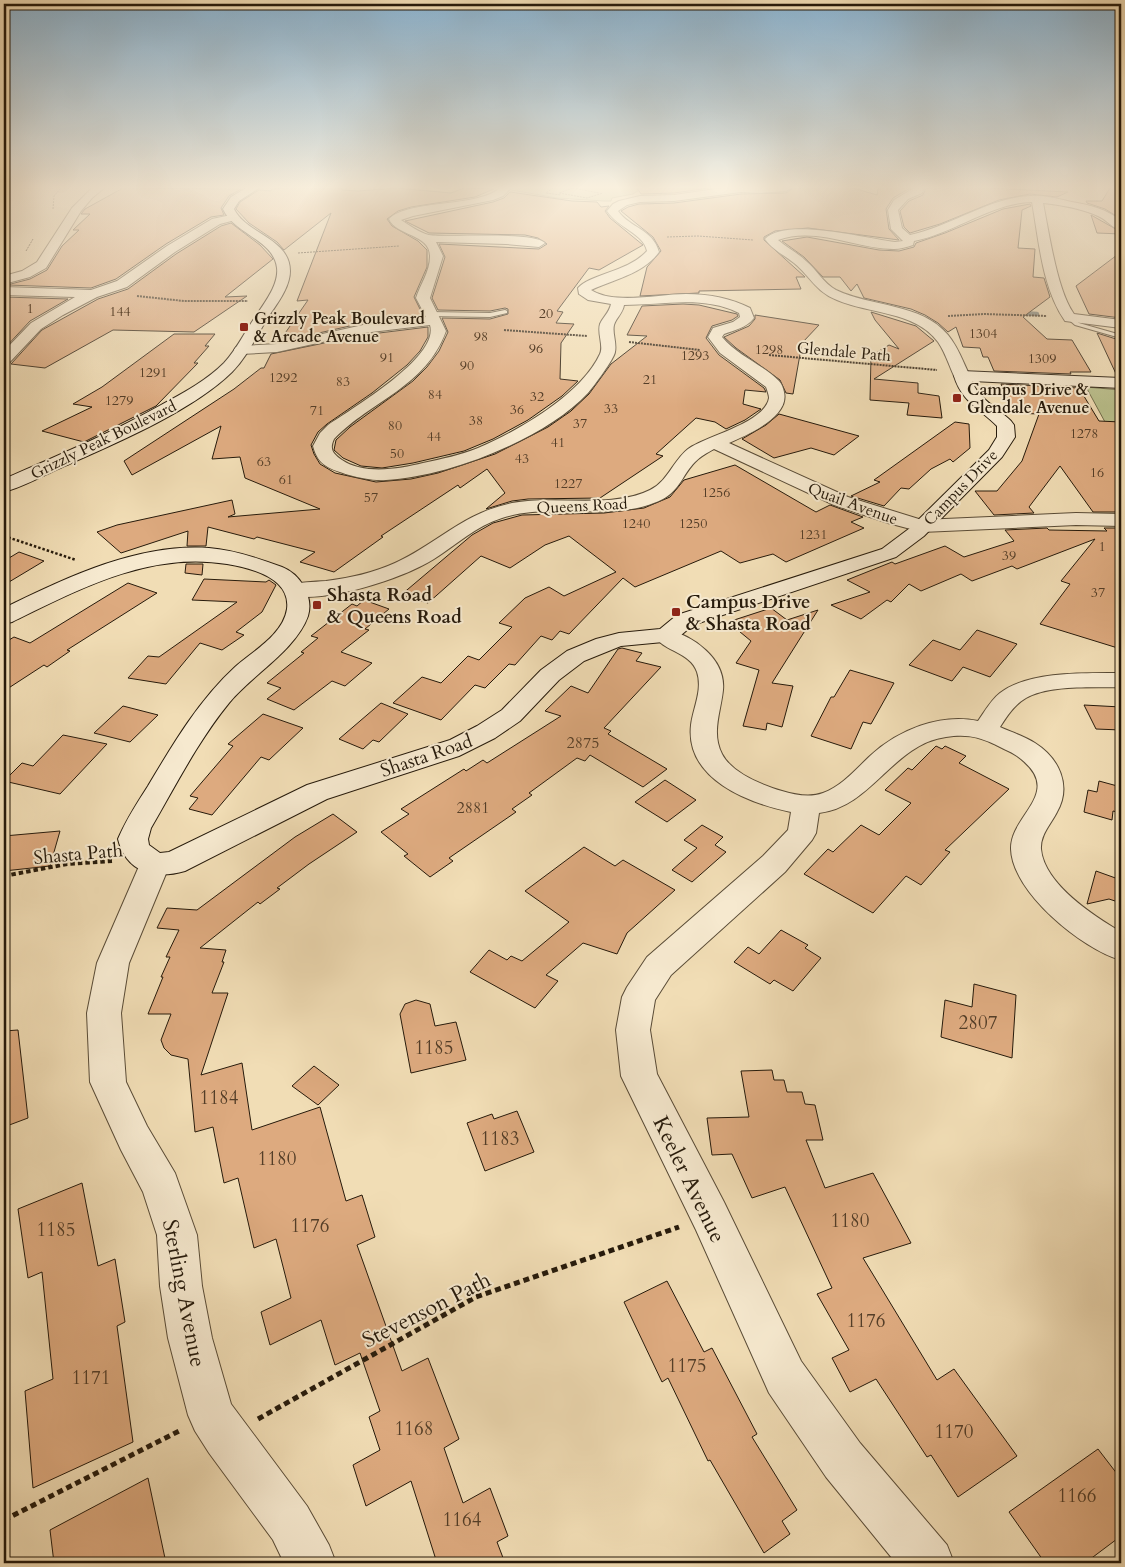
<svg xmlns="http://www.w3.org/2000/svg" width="1125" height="1567" viewBox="0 0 1125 1567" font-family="Cardo,serif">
<rect width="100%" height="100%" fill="#f1ddb5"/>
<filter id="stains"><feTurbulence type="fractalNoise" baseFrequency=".004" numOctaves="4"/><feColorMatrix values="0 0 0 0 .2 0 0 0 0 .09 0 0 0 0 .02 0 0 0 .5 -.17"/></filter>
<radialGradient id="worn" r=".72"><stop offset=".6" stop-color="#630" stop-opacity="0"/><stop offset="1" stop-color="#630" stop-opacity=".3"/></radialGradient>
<g fill="#bac18d" stroke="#706e4c">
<path d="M512,188H642L633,194L612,198L611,201H604L557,198L511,190Z"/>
<path d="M1086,387L1121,390V465H1114L1105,422Z"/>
</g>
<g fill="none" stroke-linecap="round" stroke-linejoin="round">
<path stroke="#6f7973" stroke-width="4.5" d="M1020,313L1037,314"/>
</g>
<g fill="#ddaa7f" stroke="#261a0b">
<path d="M123,188L241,189L229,196L221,208L224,215L211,217L166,244L116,279L91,288L7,285L30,279L47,270L62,246L79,230H73L90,214H81L85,209Z"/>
<path d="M284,188H342V190L358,191L397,188L451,193L464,188L494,189L475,197L411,207L398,211L387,219L392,226L418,241L427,250V267L414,297L423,315L363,323L279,342L308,300L297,301L331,213L284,250L277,242L249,223L236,209L240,202L259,190L271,191L272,189Z"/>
<path d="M637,188H709L674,193L641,194Z"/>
<path d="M793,188H853L877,195L878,188H910L893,198L886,209L889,229L899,240L808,228L775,231L764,237V240L805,277H796L801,289L699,291V293L640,296L647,267L661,251L653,237L621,211L628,207L639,204L674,203L741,194L786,193Z"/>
<path d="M926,188H989L1068,192L1057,197L1030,194L999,200L940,224L910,233L904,227L900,211L909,201L923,195Z"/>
<path d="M1110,188H1121V219L1105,209L1087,203L1086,201H1102Z"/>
<path d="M510,192L572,201L597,202L601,207L609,206L605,211L610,218L643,245L599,270L589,268L557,311L563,312L556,323L574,324L561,343L560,379L578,381L562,396L528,420L493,439L464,451L413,463L382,468L361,466L343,458L334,450L336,440L350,427L413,381L427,367L439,351L448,332L442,318L490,319L508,314V309L505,308L490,311L438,310L432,298L445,257L439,244L539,249L547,244L538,238L525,235L429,233L405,221L493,202L504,198Z"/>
<path d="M1030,204L1031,206L1022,210L1018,248L1035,249L1033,277L1044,278L1050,297L1023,317L1047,339L1072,340L1091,372H1070L1071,374L994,371L988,357H983L980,348L963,347L956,327L948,332L938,323L925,315L911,309L864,298L857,284L851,291L840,277H823L804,257L782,241L807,237L879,250L899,251L914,247L916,243L945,233L1003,209Z"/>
<path d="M1091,215L1121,232V234L1097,233Z"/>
<path d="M231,223L260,245L273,259L225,297L247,296L194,332L113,330L45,368L11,364L42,330L98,299L128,289L176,254L221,226Z"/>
<path d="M1121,252V318L1089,314L1076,286Z"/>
<path d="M4,297L68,299L30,321L4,349Z"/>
<path d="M683,304L699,305L737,314L738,316L732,320L712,326L706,338L719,355L764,388L766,392L745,390L743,404L761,409L745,420L726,429L715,422L696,418L656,454L663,456L600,498L528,499L512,501L486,509L505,493L487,469L460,488L458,485L381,536L383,537L334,572L300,562L315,552L257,537L254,539L208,527L206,546H187L188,531L121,553L97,532L117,525L232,500L235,514L228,517L320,509L245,478L240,457L212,459L221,426L132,475L124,461L234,389L261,368H264L271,354L363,335L428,327V337L420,351L407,365L372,393L327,424L318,432L311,445L314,454L320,464L335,473L376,482L411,479L438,473L495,454L548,427L571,411L589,394L611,364L647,336L627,335L642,306Z"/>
<path d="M871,312L916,326L934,341L874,379L918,383V393L939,396L942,418L907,415L909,403L870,400L871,356L889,345L899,349L875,320Z"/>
<path d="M755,315L819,325L802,343L793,394L786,393L780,380L736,348L724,337L749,326L755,319Z"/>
<path d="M1097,333L1116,339L1121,337V376H1117Z"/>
<path d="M174,334H215L205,346H209L194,363H198L156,406L84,442L42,431L92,407L73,404L102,387Z"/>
<path d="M1001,384L1079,388L1099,421L1121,422V512H1093L1060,466L1029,507L1034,513L994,515L975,491H997L1022,461L1039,414L1013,413Z"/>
<path d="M779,414L859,436L834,455L811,448L774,458L742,439L766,425Z"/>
<path d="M955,422L969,424L970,448L953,462L950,459L931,469L909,489L901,488L884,506L851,496L880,482L874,480Z"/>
<path d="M735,465L816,512L830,505L863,517L851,522L864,528L786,562L773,554L740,563L721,551L635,587L623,578L569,634L560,631L552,640L541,636L515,665L509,664L485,688L475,685L441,720L393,703L422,677L441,683L468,656L479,660L512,627L499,623L525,598L549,587L564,596L616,572L569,536L545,545L510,568L481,556L428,603L401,595L472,535L493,523L522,515L604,513L644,508L670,497L684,480Z"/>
<path d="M1047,528L1049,530L1107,531L1104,528H1121V649L1040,624L1070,584L1061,581L1095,539L1017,569L1012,566L972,581L961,574L921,591L909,584L891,602L887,600L861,619L831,605L870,592L847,580L892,562L895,564L945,546L964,557L1014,541L1005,530Z"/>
<path d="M19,552L44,561L4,585V561Z"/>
<path d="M186,564H203L202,575L185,573Z"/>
<path d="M204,579L266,582L269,580L276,585L262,612L236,632L244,635L222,650L200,643L166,684L128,678L148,656L159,657L237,602L192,600Z"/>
<path d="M128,583L157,593L67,650L70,651L47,667L44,665L4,691V643L14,637L30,643Z"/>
<path d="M364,600L389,609L365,629L369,630L341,652L372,663L345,686L332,681L294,710L267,699L281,688L267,683L304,653L301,652L318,638L311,636L352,604L357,606Z"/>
<path d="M771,608L787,620L818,610L772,683L793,686L782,727L767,723L766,730L743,726L759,670L736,663L751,641L728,622Z"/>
<path d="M977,630L1017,644L990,677L963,667L952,681L909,665L933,640L960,650Z"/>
<path d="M622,648L642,653L636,661L661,667L604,728L611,731L608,734L667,769L643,787L590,755L585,761L577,758L529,793L532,795L512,809L516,812L449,858L453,861L430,877L404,856L408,854L381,832L409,814L401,809L464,769L466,771L483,760L487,763L561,716L545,711L571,686L588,693L618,649Z"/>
<path d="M850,670L894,683L871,724L863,722L851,749L811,736L831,697H834Z"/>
<path d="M381,703L408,714L379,742L373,740L363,749L339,739Z"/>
<path d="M1084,705L1121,707V730L1096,729Z"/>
<path d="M123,706L158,715L130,742L94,733Z"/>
<path d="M263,714L303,728L269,760L261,757L212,815L189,809L198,798L190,796L233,746L228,744Z"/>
<path d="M63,735L107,744L60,794L4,781L22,763L33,766Z"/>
<path d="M936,746L942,749L945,746L966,756L959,763L1009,789L945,850L950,852L921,885L906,876L873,913L804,874L828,849L833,852L861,825L879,835L911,803L885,790L908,768L912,770Z"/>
<path d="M665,780L696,800L667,822L635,802Z"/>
<path d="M1099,781L1121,787V813L1113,811L1112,820L1084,812L1088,790L1097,792Z"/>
<path d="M333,814L357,832L309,864L277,888L280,889L260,904L258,902L200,948L226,950L222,962H224L212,993H228L201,1075L242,1063L252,1130L320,1107L346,1201L362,1195L375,1237L357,1245L402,1371L428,1358L459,1439L444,1448L463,1503L490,1488L508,1536L497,1542L505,1563H437L411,1481L366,1506L353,1465L380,1450L369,1417L380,1411L360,1353L335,1365L321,1320L270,1345L261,1312L291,1298L276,1239L254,1248L238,1178L224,1183L213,1127L195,1132L188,1059L171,1055L164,1048L161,1040L171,1014H148L163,977H161L170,957H166L179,930L157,928L167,908L197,910L295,837Z"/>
<path d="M702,825L723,837L715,845L726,852L692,882L672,870L697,848L684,840Z"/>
<path d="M60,831L50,866L4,871V836Z"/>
<path d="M584,847L615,866L623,860L675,890L627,933L617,954L583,943L546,975L558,981L535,1008L470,972L489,950L507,960L511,956L522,961L569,922L525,891Z"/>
<path d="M1096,871L1121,880V903L1109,899L1087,904Z"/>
<path d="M781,930L808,945L805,948L821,958L793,991L774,980L770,984L734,962L748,947L759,954Z"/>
<path d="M974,984L1016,995L1012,1058L941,1037L945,1000L972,1007Z"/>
<path d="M416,1000L430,1004L435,1026L456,1022L466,1060L411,1073L400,1014L405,1004Z"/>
<path d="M18,1030L28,1118L4,1127V1031Z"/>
<path d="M314,1066L339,1085L318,1105L292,1086Z"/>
<path d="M772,1070L774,1080H784L787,1092H802L805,1104L815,1105L823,1140H806L825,1188L873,1173L911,1243L863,1258L937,1380L954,1369L1017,1456L958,1497L931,1455L927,1457L876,1379L850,1392L832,1358L849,1350L817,1294L832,1288L785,1187L752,1198L732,1154L712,1155L707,1118L749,1117L741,1071Z"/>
<path d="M517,1111L534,1152L485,1171L467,1123L492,1114L494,1119Z"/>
<path d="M82,1183L98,1266L115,1259L125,1322L117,1326L133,1442L33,1488L25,1391L53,1379L42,1272L28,1278L18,1209Z"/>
<path d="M667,1281L704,1352L712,1348L757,1434L752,1437L797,1510L782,1521L790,1534L764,1553L710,1460L708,1461L668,1378L662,1382L624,1302Z"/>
<path d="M1098,1449L1121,1479V1536L1085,1563H1045L1009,1512Z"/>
<path d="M148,1478L166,1563H54L50,1530Z"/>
</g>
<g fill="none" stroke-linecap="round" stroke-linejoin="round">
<defs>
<g id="lane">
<path d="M505,310L507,311V313L490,317L430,316L427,314L430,312L490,313Z"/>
<path d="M1068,317H1072L1079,323L1121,335L1117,337L1075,325L1068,319Z"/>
</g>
<g id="street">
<path d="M92,188H104L92,198L81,211L46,268L30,277L4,284V276L22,271L37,262L72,208Z"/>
<path d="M500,188H511L503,196L493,200L413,216L401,220C409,225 420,233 429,235C450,238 533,231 545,243L539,247L506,244L436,242L443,256L430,298L446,331C426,387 372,400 334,439C329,449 333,454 342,460C364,475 399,469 423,463C442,459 461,455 478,448C518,431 581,395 600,354C604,346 597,333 600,324C603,317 609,313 611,304L588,300L579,294L578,288C590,274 628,272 647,251C643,233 618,228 607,211L613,204L619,201L640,196L674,195L722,188H791L786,191L760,193L741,192L674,201L640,202L627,205L618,211C630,228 653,229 659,252C643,274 615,279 591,290C614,305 660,294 686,294C709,294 730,298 750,308L754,318C746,328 735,330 724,334L722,337C738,356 762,364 779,381C782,384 783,388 784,392C790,417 747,435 729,443L848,497L922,520L1076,513L1121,514V526L1076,525L922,532L888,523L834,505L714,449C707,453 701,456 695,462C683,474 680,490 663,499C613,524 554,501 502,518C476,526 456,545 434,559C402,579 325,604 288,595L285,590L288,585C300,582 313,582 326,581C350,578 373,573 395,563C437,544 463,513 512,503C553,495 613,509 650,490C668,481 673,461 688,449C706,436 765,423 769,398C769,395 767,390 766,387L720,353L708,337L713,328L733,322L740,317L739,313C703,295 663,305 624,305C623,313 616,318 614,325C612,333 617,343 615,352C614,359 594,386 588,393C545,439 448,477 386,480C373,481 361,478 349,475C330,469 318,466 313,446L320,433L328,425C351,409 440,357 430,325L363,333L277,352L241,354L236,353L234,350L236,347L241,346L277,344L363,325L426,317L416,298C420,285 430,271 430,257C431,234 396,236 389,219C409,199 477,208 500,188Z"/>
<path d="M914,188H924L922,193L908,199L898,210L902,228L910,235C952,226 988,198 1030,196C1044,195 1058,199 1072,202C1090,205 1107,209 1121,221V230C1113,229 1106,219 1098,216C1081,208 1061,205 1043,203C1049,232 1057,291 1074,314L1121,320V328L1065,321C1042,288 1039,241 1032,202C991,203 955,233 914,241L913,245C907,247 900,249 894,249C856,249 816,226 778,240C787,248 798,253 806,261C817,270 823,283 836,290C871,307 922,303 948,335C958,347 963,362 970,376L968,379H956L954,376C949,365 945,352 938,342C915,311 869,314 837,300C815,291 811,277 794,263C784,255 773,250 765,239C786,217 867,239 895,242L903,241L891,229L888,210L894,200Z"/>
<path d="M231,215L237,218L235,220L220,224L175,252L127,287L97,297L63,315L41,329L9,363L4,364V351L31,323L75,297L4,295V287L91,290L117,281L167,246L212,219Z"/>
<path d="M666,629C694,636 726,659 723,690C721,711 711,733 722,754C732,773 762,785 782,791C795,795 810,798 823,793C842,786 856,769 870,756C898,730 940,713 978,721C985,711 991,700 1000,693C1028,671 1086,673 1121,673V687C1094,688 1050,684 1026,698C1014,705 1007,716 1000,727C1011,732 1024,736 1035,743C1059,758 1072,786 1057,812C1051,824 1040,835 1041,849C1044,884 1094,916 1121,932V960C1082,949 1012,892 1011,849C1010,814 1067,792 1017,756C1010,751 1001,748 994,744C977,736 964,734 946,737C893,744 872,807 819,813L816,833L812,840L785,872L671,975L655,1000L650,1030L657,1074L724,1202L801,1361L860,1443L947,1545L954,1563H896L826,1477L769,1393L696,1230L621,1076L616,1030L622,997L627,987L647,957L763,856L788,830L791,812C748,803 685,779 691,725C693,708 703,690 697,672C690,652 665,652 654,636L658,631Z"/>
<path d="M155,853L166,856L170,864L129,963L121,1013L126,1082L147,1126L175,1173L197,1235L202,1286L212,1338L231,1404L307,1506L329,1545L336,1563H284L273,1540L209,1453L195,1431L188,1415L168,1338L160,1286L157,1235L143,1192L121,1150L90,1082L87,1013L97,963L140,864L144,856Z"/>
</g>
<g id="secondary">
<path d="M246,188H259L239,201L234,209C246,234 290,238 290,271C290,288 276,305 267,319C256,337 247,357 232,372C191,412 112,445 60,468C42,476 23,487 4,492V479C57,456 111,433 161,405C183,393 206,381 224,363C237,349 245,331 256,316C264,303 279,285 277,268C274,240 234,234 223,209L231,197Z"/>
<path d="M962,371L1121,378V388L972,381C978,399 998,408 1011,421L1014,425L1015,437L1002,457L924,536L896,557L693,625L674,641L621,646L584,661L559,680L520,721L495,738L459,756L327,799L185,871C154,880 126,872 118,839C126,820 137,803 148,786C173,744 199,700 235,667C253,651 283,635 287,609C291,578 251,568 227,564C150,551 79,589 12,622L4,624V608C66,578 137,543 209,548C234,550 258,558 282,567C300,574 314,596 308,616C296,650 252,675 229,703C198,741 176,785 151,828L148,839L149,845L160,853L169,852L307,785L450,740L477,726L502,710L541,670L567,651L596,639L619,633L660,629L677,615L882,549L910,528L989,450L997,437V426C979,408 962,402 954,376L956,373Z"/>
</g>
</defs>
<use href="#lane" stroke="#594b36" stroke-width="2"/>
<use href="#street" stroke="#594b36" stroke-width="2"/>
<use href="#secondary" stroke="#261a0b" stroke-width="2"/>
<g stroke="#261a0b" stroke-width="1" stroke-dasharray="2 1" stroke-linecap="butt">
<path d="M553,188L546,193L561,195"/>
<path d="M573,188L559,193L587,198L603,193"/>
<path d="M573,188L599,193"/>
<path d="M53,209L54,196L61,188"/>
<path d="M667,237L698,236L753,240"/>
<path d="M26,251L33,239"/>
<path d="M298,253L399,246"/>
</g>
<g stroke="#261a0b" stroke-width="2" stroke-dasharray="2 1" stroke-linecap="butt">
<path d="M137,296L184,301H248"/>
<path d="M948,316L984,314L1047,316"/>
<path d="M504,330L587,336"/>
<path d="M629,342L700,350"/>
<path d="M769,355L937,370"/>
</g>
<path stroke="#261a0b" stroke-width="2.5" stroke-dasharray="2.5 2" stroke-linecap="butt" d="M4,536L76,560"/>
<path stroke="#261a0b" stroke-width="4" stroke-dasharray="4.5 3" stroke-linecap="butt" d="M4,876L67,864L112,861"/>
<g stroke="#261a0b" stroke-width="5" stroke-dasharray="6 4" stroke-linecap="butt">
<path d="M258,1419L476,1297L679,1227"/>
<path d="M4,1520L181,1430"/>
</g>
<use href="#lane" fill="#f6e9cf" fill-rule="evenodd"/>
<use href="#street" fill="#f6e9cf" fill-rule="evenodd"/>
<use href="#secondary" fill="#f6e9cf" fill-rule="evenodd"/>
</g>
<linearGradient id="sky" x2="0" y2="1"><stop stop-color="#8bb6d5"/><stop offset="0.46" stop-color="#f9f0de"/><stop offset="1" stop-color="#f9f0de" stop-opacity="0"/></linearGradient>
<rect width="1125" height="407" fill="url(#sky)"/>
<g fill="#8f2418" stroke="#f6e9cf" stroke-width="2">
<rect x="239" y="322" width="10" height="10" rx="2.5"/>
<rect x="952" y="393" width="10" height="10" rx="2.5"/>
<rect x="312" y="600" width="10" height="10" rx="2.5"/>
<rect x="671" y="607" width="10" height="10" rx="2.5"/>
</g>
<g text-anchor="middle" stroke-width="4" stroke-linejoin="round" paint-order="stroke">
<g font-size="14" fill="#543e28">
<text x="30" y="313">1</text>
<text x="120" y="316">144</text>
<text x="546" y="318">20</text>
<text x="983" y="338">1304</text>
<text x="481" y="341">98</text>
<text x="536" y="353">96</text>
<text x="769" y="354">1298</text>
<text x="695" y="360">1293</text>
<text x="387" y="362">91</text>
<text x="1042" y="363">1309</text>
<text x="467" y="370">90</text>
<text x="153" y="377">1291</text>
<text x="283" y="382">1292</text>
<text x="650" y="384">21</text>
<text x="343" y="386">83</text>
<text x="435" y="399">84</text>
<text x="537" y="401">32</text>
<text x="119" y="405">1279</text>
<text x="611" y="413">33</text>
<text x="517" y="414">36</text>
<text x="317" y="415">71</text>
<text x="476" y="425">38</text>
<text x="580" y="428">37</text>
<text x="395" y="430">80</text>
<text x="1084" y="438">1278</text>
<text x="434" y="441">44</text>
<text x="558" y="447">41</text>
<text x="397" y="458">50</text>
<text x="522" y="463">43</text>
<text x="264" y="466">63</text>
<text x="1097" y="477">16</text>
<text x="286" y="484">61</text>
<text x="568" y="488">1227</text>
<text x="716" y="497">1256</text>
<text x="371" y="502">57</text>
<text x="636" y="528">1240</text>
<text x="693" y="528">1250</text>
<text x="813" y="539">1231</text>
<text x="1102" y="551">1</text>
<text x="1009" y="560">39</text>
<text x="1098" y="597">37</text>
</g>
<g font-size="16" font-weight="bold" fill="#261a0b" stroke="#f6e9cf" text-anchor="start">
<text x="254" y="324">Grizzly Peak Boulevard<tspan x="254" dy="18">&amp; Arcade Avenue</tspan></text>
<text x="967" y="395">Campus Drive &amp;<tspan x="967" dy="18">Glendale Avenue</tspan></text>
</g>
<g font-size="16" fill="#261a0b" stroke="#f6e9cf">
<text transform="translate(844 351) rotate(5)" y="6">Glendale Path</text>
<text transform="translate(103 439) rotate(-26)" y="6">Grizzly Peak Boulevard</text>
<text transform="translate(960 487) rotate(-46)" y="6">Campus Drive</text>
<text transform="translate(853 503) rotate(20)" y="6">Quail Avenue</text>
<text transform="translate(582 505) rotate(-3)" y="6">Queens Road</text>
</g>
<g font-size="16" fill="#543e28">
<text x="583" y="748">2875</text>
<text x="473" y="813">2881</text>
</g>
<g font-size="19" font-weight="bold" fill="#261a0b" stroke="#f6e9cf" text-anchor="start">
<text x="327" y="601">Shasta Road<tspan x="327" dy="22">&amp; Queens Road</tspan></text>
<text x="686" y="608">Campus Drive<tspan x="686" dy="22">&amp; Shasta Road</tspan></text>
</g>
<g font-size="19" fill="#261a0b" stroke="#f6e9cf">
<text transform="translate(426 755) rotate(-19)" y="7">Shasta Road</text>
<text transform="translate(78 853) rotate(-5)" y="7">Shasta Path</text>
</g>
<g font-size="19" fill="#543e28">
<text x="978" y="1029">2807</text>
<text x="434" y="1054">1185</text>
<text x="219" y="1104">1184</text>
<text x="500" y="1145">1183</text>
<text x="277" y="1165">1180</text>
<text x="850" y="1227">1180</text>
<text x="310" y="1232">1176</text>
<text x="56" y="1236">1185</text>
<text x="866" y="1327">1176</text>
<text x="687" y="1372">1175</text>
<text x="91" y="1384">1171</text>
<text x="414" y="1435">1168</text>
<text x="954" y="1438">1170</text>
<text x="1077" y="1502">1166</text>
<text x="462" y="1526">1164</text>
</g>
<g font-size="22" fill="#261a0b" stroke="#f6e9cf">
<text transform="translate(690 1179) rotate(64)" y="8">Keeler Avenue</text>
<text transform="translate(185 1293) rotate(79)" y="8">Sterling Avenue</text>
<text transform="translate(426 1309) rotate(-27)" y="8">Stevenson Path</text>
</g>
</g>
<rect width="1125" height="1567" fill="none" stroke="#f1ddb5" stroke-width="20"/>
<rect x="5" y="5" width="1115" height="1557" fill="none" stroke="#261a0b" stroke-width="2.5"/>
<rect x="10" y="10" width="1105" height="1547" fill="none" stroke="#261a0b"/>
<rect width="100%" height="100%" filter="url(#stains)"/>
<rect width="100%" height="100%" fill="url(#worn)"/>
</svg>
